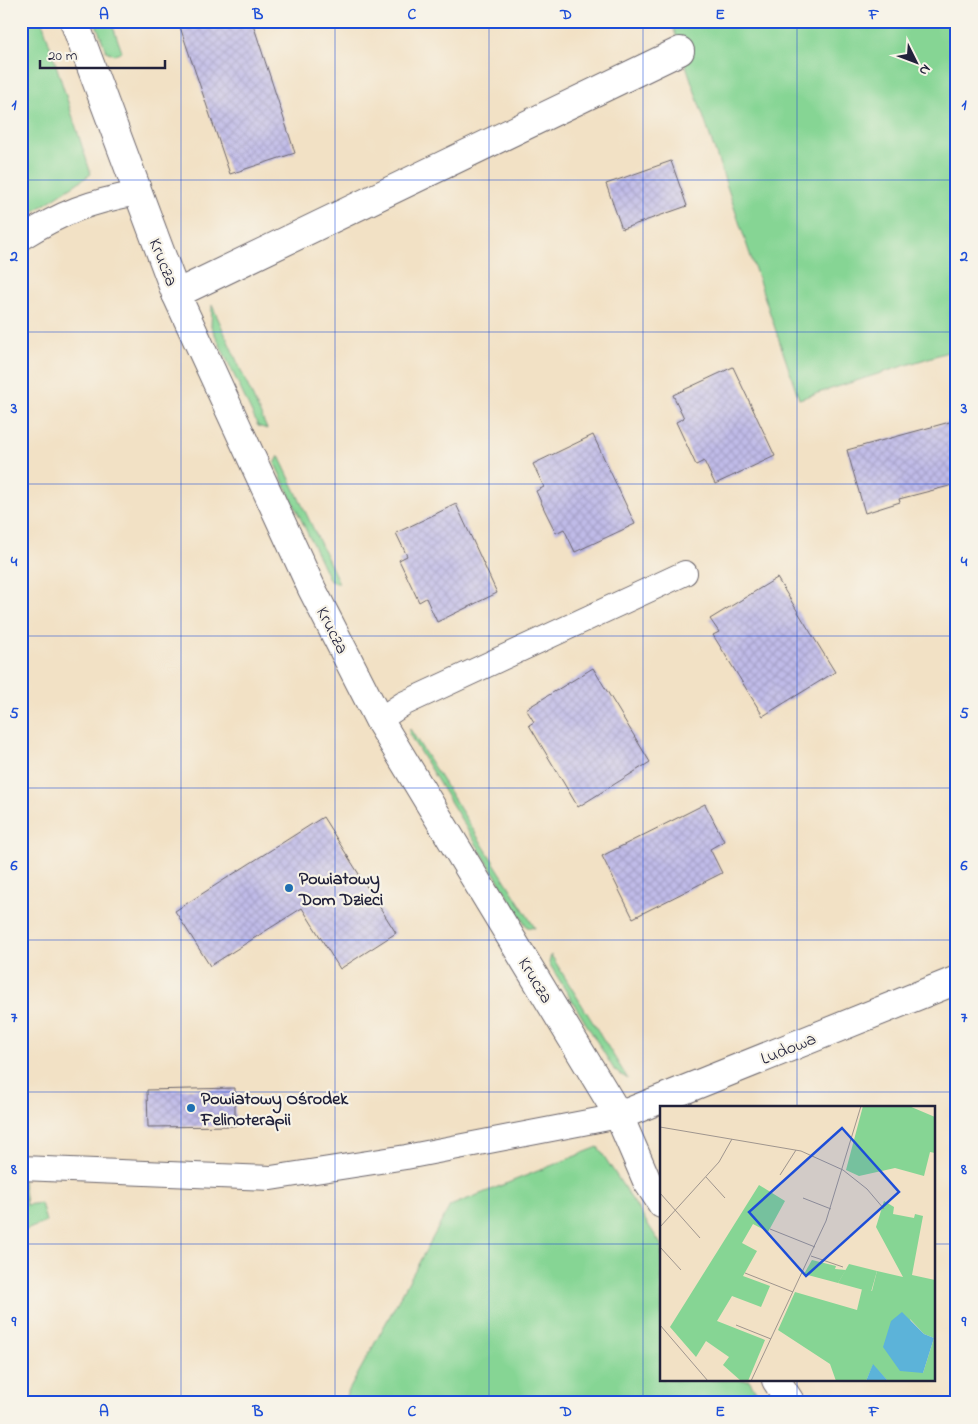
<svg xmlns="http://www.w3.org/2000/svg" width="978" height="1424" viewBox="0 0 978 1424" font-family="'Indie Flower',sans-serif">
<defs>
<pattern id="building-cross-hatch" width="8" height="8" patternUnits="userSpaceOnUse" patternTransform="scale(1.25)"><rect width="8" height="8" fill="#c0bbe8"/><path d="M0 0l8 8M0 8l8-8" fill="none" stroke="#a5a0c8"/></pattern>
</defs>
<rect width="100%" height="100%" fill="#f7f3e8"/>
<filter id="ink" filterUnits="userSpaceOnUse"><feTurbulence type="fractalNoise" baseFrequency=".02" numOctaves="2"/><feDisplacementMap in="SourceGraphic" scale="10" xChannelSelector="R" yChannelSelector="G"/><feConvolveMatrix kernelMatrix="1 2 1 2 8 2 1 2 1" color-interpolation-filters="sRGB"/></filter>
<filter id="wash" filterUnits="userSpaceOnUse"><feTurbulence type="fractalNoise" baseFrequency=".0096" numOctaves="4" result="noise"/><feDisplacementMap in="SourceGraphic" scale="20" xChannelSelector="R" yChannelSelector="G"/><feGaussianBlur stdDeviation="1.12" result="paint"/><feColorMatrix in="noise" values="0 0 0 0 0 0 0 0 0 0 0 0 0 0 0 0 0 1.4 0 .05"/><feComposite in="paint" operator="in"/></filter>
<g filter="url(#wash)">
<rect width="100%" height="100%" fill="#f2e1c5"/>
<g fill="#86d594" stroke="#547c68">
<path d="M21,21H42L91,174L21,220Z"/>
<path d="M95,21H111L122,52L115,55L106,51Z"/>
<path d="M671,21H957V349L799,399Z"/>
<path d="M212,305L267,429L258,426L211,326Z"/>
<path d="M279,456L339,583L330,581L275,464Z"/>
<path d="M410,729L535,928L527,927L409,734Z"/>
<path d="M551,955L628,1079L615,1071L549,963Z"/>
<path d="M598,1147L662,1246V1380H749L763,1403H342L450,1206Z"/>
<path d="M21,1166L26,1205L41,1203L46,1222L21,1232Z"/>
</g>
<g id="blocks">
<g fill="url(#building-cross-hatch)">
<path d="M178,21H252L295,153L230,174Z"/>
<path d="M671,161L687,206L622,229L606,184Z"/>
<path d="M733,367L775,456L715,484L704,461L696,465L676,422L684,418L673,395Z"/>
<path d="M957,420V484L899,499L900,502L865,513L847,450Z"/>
<path d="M593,435L635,524L575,552L564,529L556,533L545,511L536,491L544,487L533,464Z"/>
<path d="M456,504L497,593L437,622L426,598L419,602L399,560L407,556L396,533Z"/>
<path d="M777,578L835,672L763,716L713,635L719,632L710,619Z"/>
<path d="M593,668L650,762L578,807L529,725L534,722L526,709Z"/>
<path d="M705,804L724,841L710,849L722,873L633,918L602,856Z"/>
<path d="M323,817L396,933L340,969L302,908L210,966L175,911Z"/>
<path d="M235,1088V1126L148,1127L147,1090Z"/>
</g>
</g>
</g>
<g filter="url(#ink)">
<use href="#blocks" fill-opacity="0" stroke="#6b656b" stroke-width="1"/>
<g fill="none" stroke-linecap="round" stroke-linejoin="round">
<defs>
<g id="service">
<path d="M21,238C63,212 89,202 138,193"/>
<path d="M379,720L403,704L685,573"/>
<path d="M21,1168L271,1178L406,1157L619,1116"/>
</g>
<g id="minor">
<path d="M74,21L176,294L312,589L379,720L619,1116L647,1181L662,1204"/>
<path d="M176,294L680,51"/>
<path d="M619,1116L957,980"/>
<path d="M776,1380L791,1403"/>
</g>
</defs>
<use href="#service" stroke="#6b656b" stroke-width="26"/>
<use href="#minor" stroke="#6b656b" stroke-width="30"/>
<use href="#service" stroke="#fff" stroke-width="24"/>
<use href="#minor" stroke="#fff" stroke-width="28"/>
</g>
</g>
<path fill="none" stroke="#1d4ed8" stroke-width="1" stroke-opacity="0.55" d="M181,21V1403M335,21V1403M489,21V1403M643,21V1403M797,21V1108M21,180H957M21,332H957M21,484H957M21,636H957M21,788H957M21,940H957M21,1092H957M21,1244H662M934,1244H957M797,1380V1403"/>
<g fill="#1f6fb2" stroke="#f7f3e8" stroke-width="2">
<circle cx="289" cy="888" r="5"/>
<circle cx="191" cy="1108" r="5"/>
</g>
<g text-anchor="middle" stroke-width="4.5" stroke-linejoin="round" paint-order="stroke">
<g font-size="18" fill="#22223b" stroke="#f7f3e8">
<text transform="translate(164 262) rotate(68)" y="6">Krucza</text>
<text transform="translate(333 630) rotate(63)" y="6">Krucza</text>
<text transform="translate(536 980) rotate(59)" y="6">Krucza</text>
<text transform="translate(788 1048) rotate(-22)" y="6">Ludowa</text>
</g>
<g font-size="18" font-weight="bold" fill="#22223b" stroke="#f7f3e8" text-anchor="start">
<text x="299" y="884">Powiatowy<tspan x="299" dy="21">Dom Dzieci</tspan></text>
<text x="201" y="1104">Powiatowy Ośrodek<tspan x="201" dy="21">Felinoterapii</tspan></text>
</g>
</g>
<g transform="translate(660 1106)">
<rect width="275" height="275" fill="#f2e1c5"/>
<path d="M203,0H249L275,11V47L270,46L264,70L235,62L199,70L186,64ZM99,79L125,95L108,126L93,118L82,137L97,145L83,170L110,180L101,201L72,190L57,215L105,234L88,275H81L63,259L69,251L46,235L36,251L10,221ZM224,95L234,101L233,108L254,112L255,108L263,110L252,169L275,174V275H228L213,259L206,275H176L170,258L118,224L135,186L197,204L202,183L212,185L217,165L243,171L216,121ZM250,213L264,228L274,232L263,267ZM152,154L176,160L175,163L186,164L178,177L144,168Z" fill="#86d594" fill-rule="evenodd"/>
<path d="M189,158L217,165L211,186L178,177Z" fill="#86d594"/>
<path d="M242,206L264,228L274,232L263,267L240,265L223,241L231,215ZM213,258L228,275H206Z" fill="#5cb3d9"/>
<path fill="none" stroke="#9f958e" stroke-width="1" d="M0,21L141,45L183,64L207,83L224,103M120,69L136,44M46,71L65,92M0,87L40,132M143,92L171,103M0,121L59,56L72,33M110,123L155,141M0,141L21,164M151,150L183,161M85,167L133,186M0,219L48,275M76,219L111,233M91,275L166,115L201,0"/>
<path fill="#1d4ed8" fill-opacity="0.15" stroke="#1d4ed8" stroke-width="2.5" d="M182,22L239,86L146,170L89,106Z"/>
<rect width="275" height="275" fill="none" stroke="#22223b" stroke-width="2.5"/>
</g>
<rect width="978" height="1424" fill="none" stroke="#f7f3e8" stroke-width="55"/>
<g transform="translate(916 62) rotate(132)" stroke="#f7f3e8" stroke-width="4" paint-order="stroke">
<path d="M0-4L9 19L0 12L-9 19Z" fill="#22223b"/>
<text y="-8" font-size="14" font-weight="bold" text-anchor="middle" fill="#22223b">N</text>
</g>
<path d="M40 60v8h125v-8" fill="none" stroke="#22223b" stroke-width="2.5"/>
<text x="48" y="60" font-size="15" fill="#22223b" stroke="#f7f3e8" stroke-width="4" paint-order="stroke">20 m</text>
<rect x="28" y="28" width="922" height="1368" fill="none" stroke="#1d4ed8" stroke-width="2"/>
<g font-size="16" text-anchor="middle" font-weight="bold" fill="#1d4ed8">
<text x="104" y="19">A</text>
<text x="258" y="19">B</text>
<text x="412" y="19">C</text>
<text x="566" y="19">D</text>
<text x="720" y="19">E</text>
<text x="874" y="19">F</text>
<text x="14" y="109">1</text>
<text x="964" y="109">1</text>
<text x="14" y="261">2</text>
<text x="964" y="261">2</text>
<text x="14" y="413">3</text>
<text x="964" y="413">3</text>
<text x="14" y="566">4</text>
<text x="964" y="566">4</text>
<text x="14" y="718">5</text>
<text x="964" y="718">5</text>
<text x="14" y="870">6</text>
<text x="964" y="870">6</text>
<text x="14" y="1022">7</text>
<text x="964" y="1022">7</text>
<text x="14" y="1174">8</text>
<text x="964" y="1174">8</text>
<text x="14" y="1326">9</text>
<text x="964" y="1326">9</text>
<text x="104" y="1416">A</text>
<text x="258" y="1416">B</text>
<text x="412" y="1416">C</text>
<text x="566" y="1416">D</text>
<text x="720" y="1416">E</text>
<text x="874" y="1416">F</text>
</g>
</svg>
